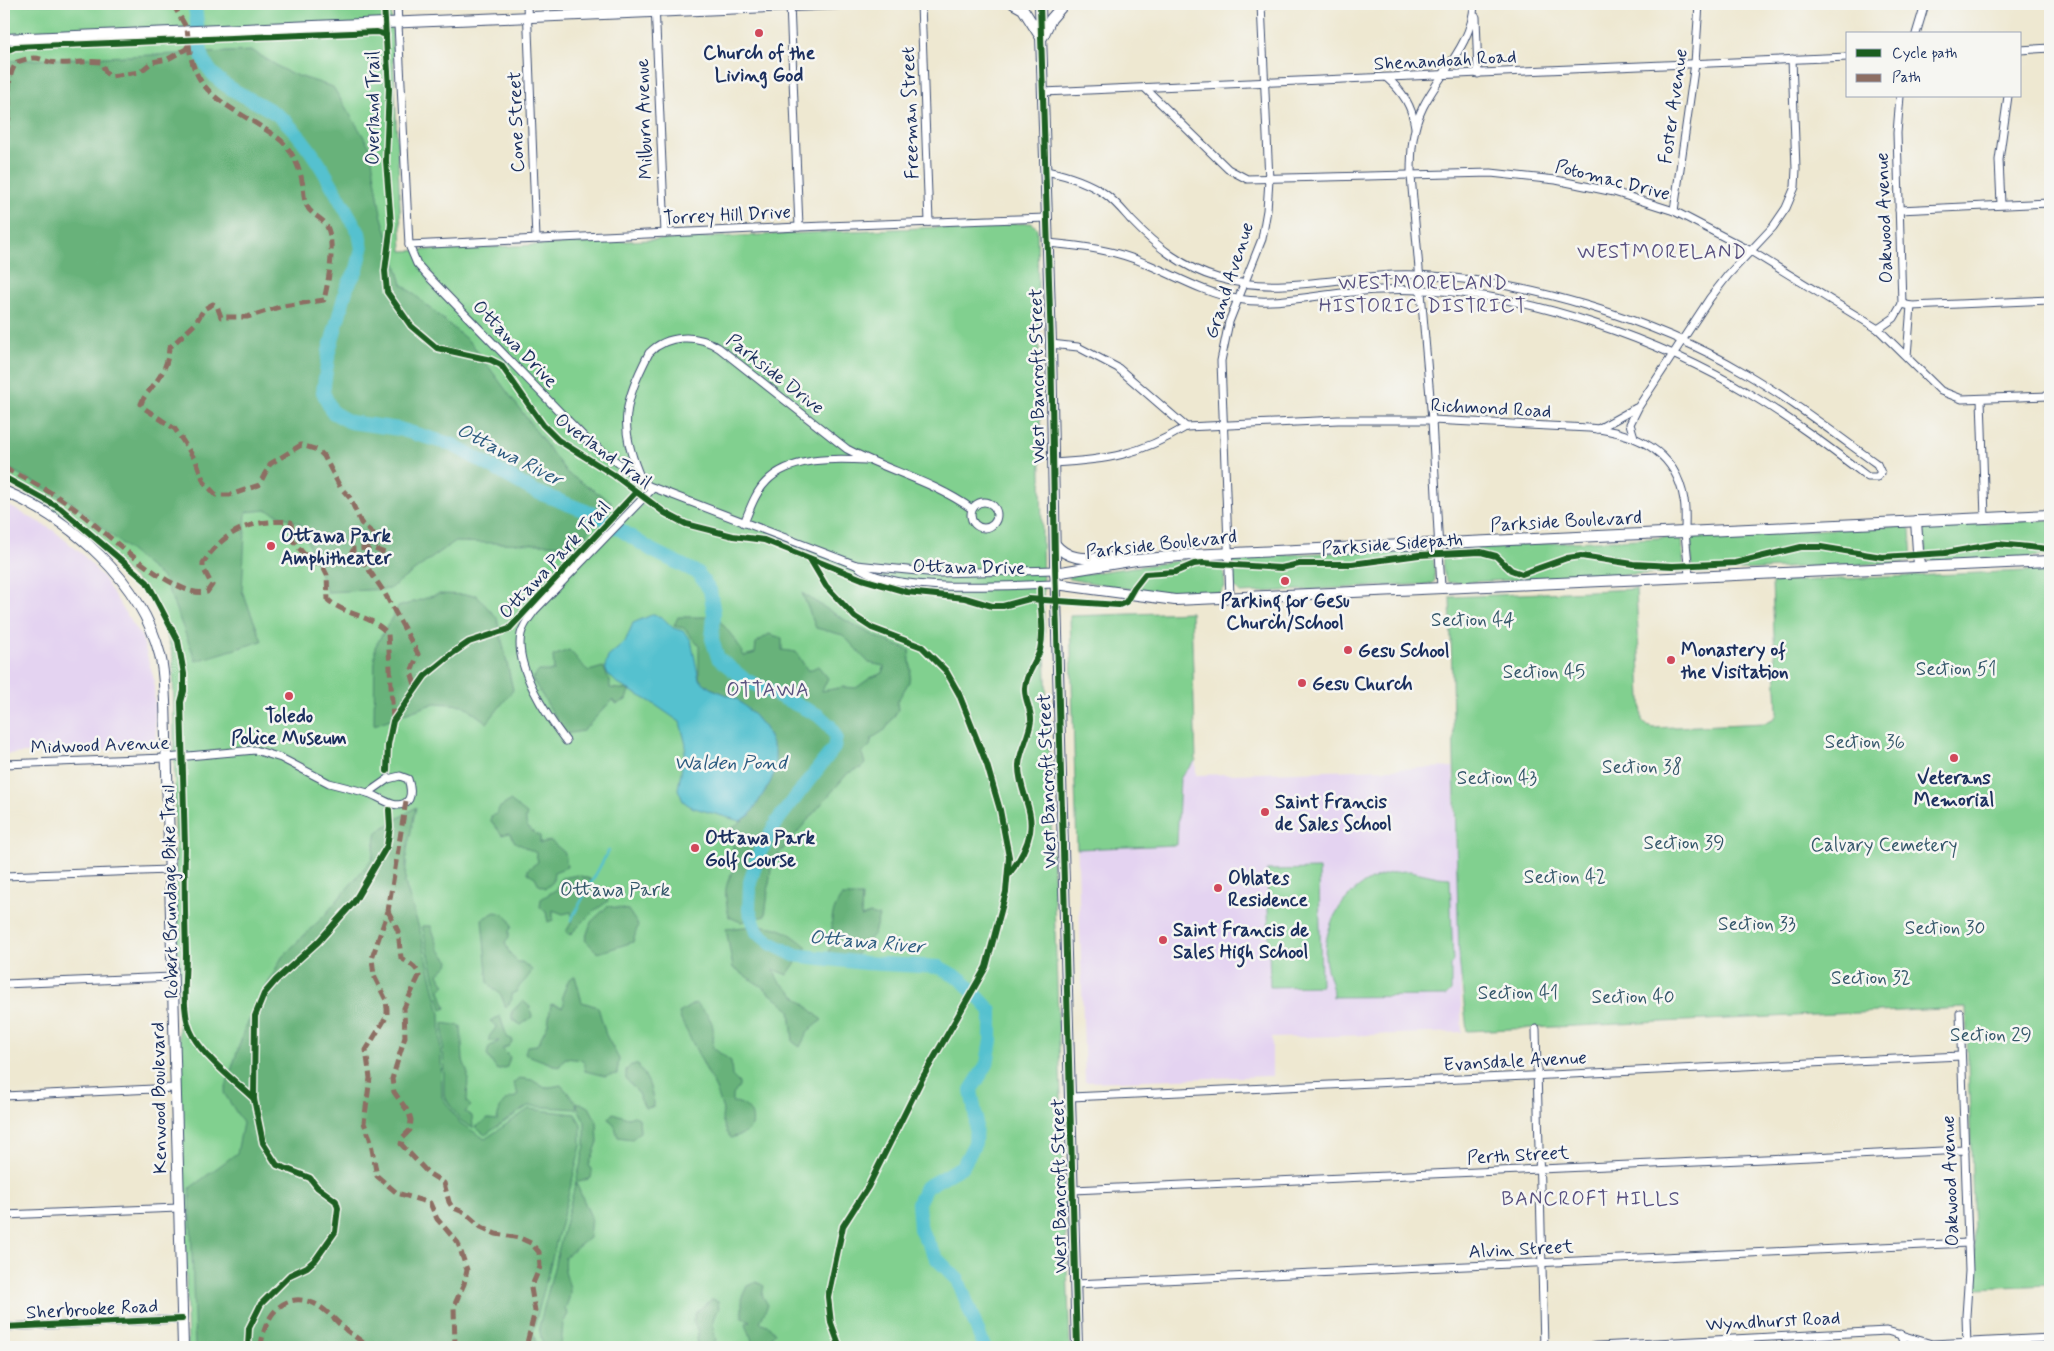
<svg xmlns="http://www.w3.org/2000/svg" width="2054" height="1351" viewBox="0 0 2054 1351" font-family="Mynerve,sans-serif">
<rect width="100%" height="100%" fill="#f6f6f2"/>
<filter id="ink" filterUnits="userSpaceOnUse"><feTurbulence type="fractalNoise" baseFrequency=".02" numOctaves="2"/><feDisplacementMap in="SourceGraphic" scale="10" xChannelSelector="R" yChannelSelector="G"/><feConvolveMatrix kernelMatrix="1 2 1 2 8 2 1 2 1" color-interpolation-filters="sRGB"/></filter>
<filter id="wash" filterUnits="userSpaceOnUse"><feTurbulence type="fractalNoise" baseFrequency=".0096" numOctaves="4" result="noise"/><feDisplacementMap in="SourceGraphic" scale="20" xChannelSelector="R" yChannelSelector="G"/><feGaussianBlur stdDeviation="1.12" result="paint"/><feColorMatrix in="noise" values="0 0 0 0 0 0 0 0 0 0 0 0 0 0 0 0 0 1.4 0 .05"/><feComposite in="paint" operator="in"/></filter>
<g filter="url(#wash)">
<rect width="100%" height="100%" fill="#eee8d1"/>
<g fill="#e4d3f1">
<path d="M4,503L53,530L83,555L103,578L142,638L154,679L156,747L4,754Z"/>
<path d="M1191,612L1196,775L1453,767L1462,1032L1272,1038V1076L1085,1082L1070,616Z"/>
</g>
<g fill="#81d08f" stroke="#4e8076">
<path d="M4,4H391L402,251L1031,223L1037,228L1043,595L1070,1347H188L177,971L173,657C167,635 161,612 148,593C141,583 129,575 121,566C82,528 55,505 4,483Z"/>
<path d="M2050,520V556L1929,561L1926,558L1924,533L1926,526Z"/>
<path d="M1906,526L1910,529L1912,560L1910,562L1698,572L1692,566L1691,542L1696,535Z"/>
<path d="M1679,537L1682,541L1684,570L1681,572L1449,583C1442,578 1440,555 1446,548Z"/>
<path d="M1428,548L1433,552L1435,580L1432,584L1240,593L1234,586L1233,561L1236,557Z"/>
<path d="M1220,558L1223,562L1225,587L1220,593L1159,594L1069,579L1070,576L1191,559Z"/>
<path d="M2050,570V1285L1976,1288L1966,1008L1467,1031L1459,958L1450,597L1636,589L1642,720L1647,726L1653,728L1765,723L1773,720L1777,714L1772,582Z"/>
<path d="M1191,612L1196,760L1180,778L1177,845L1077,849L1070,616Z"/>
<path d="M1319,869L1321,986L1270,987L1267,870Z"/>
<path d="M1411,871L1438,877L1450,878L1453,963L1451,964V991L1446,996L1333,997C1333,982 1325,970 1325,955C1325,908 1363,870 1411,871Z"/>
</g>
<g fill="#68b27a" stroke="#42706c">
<path d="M253,51L289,73L333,87L370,147L381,214L402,284L472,344L567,473L612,502L577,545L454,542L389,589L327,592L301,524L267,510L246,512L242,591L262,641L196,661L164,579L74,504L4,466V61Z"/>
<path d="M802,593C837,616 869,636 909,650L911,671L909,682L897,702L898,710L885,730L872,738L870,746L862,753L865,764L861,768L848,773L772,862L765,916L741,922L729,917C724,891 723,884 739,863L733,855V827L750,815L765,728L737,699L710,688L699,679V646L684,628L674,626L678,617H717L736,641L744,656L755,653L756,643L769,634L782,638V650L796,652L808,671L818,666L828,678L822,691L844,687L856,688L870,678L883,673L884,666L869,663L843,635L816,628Z"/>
<path d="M439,594L476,595L497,618L513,690L487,723L463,705L435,703L374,725L375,647L398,607Z"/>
<path d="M569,650C577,657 580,665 589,671L603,667L610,681V688L629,690L626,700L617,704L612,700L583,731L566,734L532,679L539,671H554L553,656Z"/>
<path d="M510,801L527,814C523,826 530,831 540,836V843L551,841L565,853L567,867L554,872L553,882L546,888L539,885L535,877L528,873V869L538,862L536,853L515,842L509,833L502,835L491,821V816L497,814L499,808Z"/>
<path d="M416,807L407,850L405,883L421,934L440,1014L442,1097L460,1123L485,1139L529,1109L575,1114L581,1124V1146L533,1332L537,1347H195L190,1188L237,1153L243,1123L224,1093L244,1030L282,957L324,916L372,859L377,832Z"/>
<path d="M578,875L590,879L593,891L603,890L608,901L593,912L570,935L566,932L573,919L571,912L563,914L553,910V920L548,922L546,912L540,907L541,899L557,889L561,878Z"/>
<path d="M842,896H862L861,917L870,914L879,916L874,933L853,959L838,960L829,951L836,940C828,924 832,910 842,896Z"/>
<path d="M608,906L628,910L638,925L633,942L598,953L585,940L591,922Z"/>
<path d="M495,912C506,914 509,916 512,927L509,931V937L505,942C507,949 512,958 518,962H522L532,970C528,980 520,983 516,992L511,994L512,999L506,1008L501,995L488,983L482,919Z"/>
<path d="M422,926H431L439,949L449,961L448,965L438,974L445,985L440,990L446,1008L442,1010Z"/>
<path d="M753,926C778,925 788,931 807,947L787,975L773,969L778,980L822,1020L808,1031L800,1047L793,1042L790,1010L761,986L733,968L726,929Z"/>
<path d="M575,976L582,1002L598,1007L606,1035L619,1059L617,1074L605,1076L585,1071L583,1060L565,1058L559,1067L525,1054L527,1046L537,1045L548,1024L551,1004L562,1007L564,1004L562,996L569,979Z"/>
<path d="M523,1001L530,1007L532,1017L521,1025L512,1019V1011Z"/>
<path d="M695,1003C714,1019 714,1023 713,1048L731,1061L732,1076L739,1083V1087L732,1096V1102C745,1102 755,1112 752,1126L746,1133L731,1138L727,1133L722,1119L723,1110L716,1089L681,1020L679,1013Z"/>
<path d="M500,1016L507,1037L513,1040L509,1046L502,1049L510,1057L507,1067L497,1070L487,1055L489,1047L499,1041H490L489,1037L497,1026L490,1021Z"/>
<path d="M443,1023L461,1026L463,1060L468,1074L467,1102L471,1106L465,1112L472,1116L473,1128L461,1121L444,1096Z"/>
<path d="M631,1065H638C647,1078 654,1091 653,1107L645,1108L636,1090L626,1079V1070Z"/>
<path d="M519,1078L532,1080L545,1088L561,1085L576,1102L577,1109L528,1106L485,1135L475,1127L488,1119L497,1120C499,1108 503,1098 516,1097L518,1094L513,1083Z"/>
<path d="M577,1102L589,1107L597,1122L598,1142L589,1165L592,1172L591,1178L576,1183L591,1217L589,1238L565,1257C561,1281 578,1284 565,1308L568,1314L563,1323L561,1347H543L539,1327L585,1146V1122L578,1108Z"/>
<path d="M613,1113L628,1118L634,1116L639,1118L640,1132L632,1139L618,1137L615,1127L609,1118Z"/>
<path d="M756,1282L764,1286L762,1295L768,1305L760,1322L769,1326L775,1333L764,1345L765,1347H754L746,1323L751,1321L742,1317V1297L747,1286Z"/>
<path d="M712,1299L718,1301L719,1309C710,1318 713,1329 716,1340L711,1346L699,1347L697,1340L698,1332L693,1321L696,1312Z"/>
</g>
<path fill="#55c1cf" stroke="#387896" d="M654,614L664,619L673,628L683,631L691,640L699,679L710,688L737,699L754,715L765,728L775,751V771L770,783L750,815L740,821L691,807L683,801L678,789L686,745L680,722L651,702L618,684L607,673L605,667L608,657L625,642L633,623Z"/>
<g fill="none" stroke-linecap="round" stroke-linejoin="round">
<path stroke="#55c1cf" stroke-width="2.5" d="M571,920L609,850"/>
<path stroke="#55c1cf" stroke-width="14" d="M194,4C199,22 196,43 204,60C218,93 264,99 288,124C318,154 337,196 359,233L362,249L357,269L347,287L329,351L323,392L332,412L350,422L399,429L453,445L534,491L601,517L653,551L698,573L710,590L714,614L712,639L718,658L744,679L818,715L830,726L836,737L834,748L778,820L759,854L750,882L749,910L757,932L772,944L794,955L865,963L939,967L962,980L991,1011V1040L987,1064L971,1090L976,1118L975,1143L963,1166L926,1187L918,1203L920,1229L937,1259L958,1280L984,1347"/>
</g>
</g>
<g filter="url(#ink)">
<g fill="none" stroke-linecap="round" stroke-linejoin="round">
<defs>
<g id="street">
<path d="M397,4L409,245L417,264L426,274L586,439L649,486L856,565L938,573L1055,570"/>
<path d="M527,4L536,239"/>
<path d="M655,4L665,233"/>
<path d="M790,4L799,227"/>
<path d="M921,4L929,222"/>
<path d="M1476,17L1478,74"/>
<path d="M1916,34L1925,4"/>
<path d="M2020,50L2050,48"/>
<path d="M1387,78C1403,92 1412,106 1415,127"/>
<path d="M1145,88L1228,169L1247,179L1491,173L1556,180L1614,192L1674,211L1749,250L1878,329L1941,391L1962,399L2050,396"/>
<path d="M1043,92L1848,57"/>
<path d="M1046,171C1066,175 1088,182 1105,194C1115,201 1123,211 1131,220C1156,246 1183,268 1218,278C1283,297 1351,272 1418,275C1524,280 1654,319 1745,373C1791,400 1834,433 1877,464L1881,473L1877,477H1868C1831,449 1793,420 1753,396C1661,340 1529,293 1421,290C1395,289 1368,290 1342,293C1307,297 1272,305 1237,299C1204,293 1176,276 1147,264C1116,250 1081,246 1048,243"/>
<path d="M2001,204L1999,160L2008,96"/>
<path d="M1899,210L2050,203"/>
<path d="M1674,211L1695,63L1699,4"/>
<path d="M409,245L799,227L1047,218"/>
<path d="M1902,304L1911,306L2050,300"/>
<path d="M1878,329L1894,318L1902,304L1897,133L1900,96"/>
<path d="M1051,344L1078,347L1118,368L1186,427L1338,420H1432L1589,428C1634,432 1676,450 1684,500C1686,510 1685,521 1685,531C1686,546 1688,561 1689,576"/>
<path d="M1907,356L1911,306"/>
<path d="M1981,399L1985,518"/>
<path d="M1598,429L1636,408"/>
<path d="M1634,437L1630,424L1639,406L1710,298L1728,275L1773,227L1786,208L1795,187L1796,169L1792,59"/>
<path d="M1053,463C1107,460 1139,455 1186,427"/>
<path d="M642,481C618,427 623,404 649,353C667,334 698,334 719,348L847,449C888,471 933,481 972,509"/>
<circle cx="984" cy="515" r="13"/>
<path d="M744,523C750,509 755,493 766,482C789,457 835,458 866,460"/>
<path d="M856,565C890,595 1010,585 1056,584"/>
<path d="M1441,588L1432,420L1411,176C1411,151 1412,129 1423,107C1440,73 1473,43 1474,4"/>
<path d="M1230,597L1221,361L1229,322L1262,239L1267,210L1269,180L1261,4"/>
<path d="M566,741C547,716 514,667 521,634C523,625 529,618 535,610L653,488"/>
<path d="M4,764L166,758L255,750L281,758L329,783L368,793"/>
<path d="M400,776L408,779C410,785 412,793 409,799C399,814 379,796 368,793L388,779Z"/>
<path d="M4,876L169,870"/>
<path d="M4,984L172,977"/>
<path d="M1960,1013L1969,1271L1966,1316L1967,1347"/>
<path d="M1536,1029L1544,1347"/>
<path d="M4,1096L175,1088"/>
<path d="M1071,1097L1961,1056"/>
<path d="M1073,1190L1965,1150"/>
<path d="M4,1215L178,1208"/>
<path d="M1075,1284L1968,1243"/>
<path d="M4,1327L182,1319"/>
<path d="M1900,1334L1905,1347"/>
<path d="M1579,1347L1887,1331L1932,1344L2050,1338"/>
</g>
<g id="secondary">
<path d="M1014,4L1023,9L1040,36"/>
<path d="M1040,4L1051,344L1055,562L1077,1347"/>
<path d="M1043,36L1051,19L1064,4"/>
<path d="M4,39L840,4"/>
<path d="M4,491C72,520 141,581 160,655C164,670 164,685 165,701L183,1347"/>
<path d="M1916,521L1919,566"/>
<path d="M1055,544C1071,564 1094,557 1118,558"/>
<path d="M1055,573L1136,560L1190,555L2050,515"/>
<path d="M1056,584L1175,600L2050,561"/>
</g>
</defs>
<use href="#street" stroke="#3b4b6f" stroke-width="9"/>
<use href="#secondary" stroke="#3b4b6f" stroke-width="12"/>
<use href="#street" stroke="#fff" stroke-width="7"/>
<use href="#secondary" stroke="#fff" stroke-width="10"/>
<g stroke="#8d6e63" stroke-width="5" stroke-dasharray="10 5" stroke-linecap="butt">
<path d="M189,44C193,93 226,104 263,128C271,133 281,139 287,147C294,156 300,169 302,181C304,188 303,197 306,204C310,214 317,215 324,222C338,238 328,282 324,300L283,306L247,317H221L217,306L213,304L204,309L195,324L169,348C168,364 162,375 152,387C148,393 143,397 141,404L144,408L175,429L196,461L204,482L216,495H230L259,485L270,464L301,445L318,450L324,456L340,487L350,498L361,523L385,544L382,552L372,548L354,549L352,552L356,559L365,564L384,592L416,650L418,654L411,672L416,688"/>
<path d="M4,135C16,111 1,83 17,62C43,53 38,62 58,63C73,64 87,60 101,62L106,73L110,76L140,72L152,62L168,59L186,49L189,44L187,29L173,4"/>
<path d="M4,468C27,479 50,491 71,506C100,526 173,600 207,592L212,585L203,568V563C225,530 252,519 291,522L293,541L304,554L323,567L327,575L328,600C347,616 372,615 388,634L393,719"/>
<path d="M406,801L388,911L372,958L374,976L386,1000L387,1009V1016L366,1050L370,1078L364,1123L370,1138L377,1176L397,1193L430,1203L437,1219L458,1243L467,1270L464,1284L454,1306L455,1347"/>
<path d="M388,911L398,931L401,958C409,963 418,967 419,976L404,1008L405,1037L392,1079L394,1092L409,1113L411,1120L410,1130L403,1137L401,1144L428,1173L444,1183L449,1202L452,1207L465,1213L481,1227L496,1234L520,1238L531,1243L539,1252L540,1267L531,1288L535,1311L526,1347"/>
<path d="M261,1347C263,1320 281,1290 313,1303C325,1308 336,1321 346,1330C353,1336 362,1340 367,1347"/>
</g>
<defs>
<g id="cycleway">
<path d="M384,4L389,89L386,161L391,224L385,271L387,292L411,326L437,348L491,360L501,365L543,425L558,440L614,475L665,513L686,524L733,536L764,540L862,579L907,592L965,598L992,606H1003L1029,599L1119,605L1126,602L1134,588L1145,574L1175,572L1194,564L1203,563L1281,568L1299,564H1352L1419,555L1481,552L1496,556L1511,570L1522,574L1567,558L1581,556L1633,564L1673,566L1735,563L1801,547H1821L1882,557L1945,553L1997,544L2050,549"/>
<path d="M1040,4L1051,344L1055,562L1077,1347"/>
<path d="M4,52L15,47L377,32L386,35"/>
<path d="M4,477L60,508L147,582L178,641L184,674V691L181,702L185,847C184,882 185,918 186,953C186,978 180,1014 193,1036C205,1058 236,1082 254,1099"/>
<path d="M810,559L826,586L855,617L872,628L922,647L946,671L959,694L987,765L1000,810L1009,857L1006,892L986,967L923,1077L868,1187L843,1226L828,1297L831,1323L840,1347"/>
<path d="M387,771L388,745L393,721L425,676L453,653L469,642L509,629L636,492"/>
<path d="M1008,875C1018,863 1027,847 1030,832C1034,808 1018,789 1019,765C1020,749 1029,737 1031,721C1032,710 1024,700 1025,688C1026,673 1036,663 1040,650C1045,630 1040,609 1040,589"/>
<path d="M4,1327L182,1319"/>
<path d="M248,1347L249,1328L261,1304L290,1275L307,1267L316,1259L335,1232L338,1208L336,1201L317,1187L310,1178L277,1165L263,1143L254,1099L255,1016L264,994L276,980L318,942L354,902L387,846L390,827L389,810"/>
</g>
</defs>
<use href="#cycleway" stroke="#f6f6f2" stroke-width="9"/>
<use href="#cycleway" stroke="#1b5e20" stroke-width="6"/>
</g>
</g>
<g fill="#d1495b" stroke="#f6f6f2" stroke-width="2">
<circle cx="759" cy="33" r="5"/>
<circle cx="271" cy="546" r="5"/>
<circle cx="1285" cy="581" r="5"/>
<circle cx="1348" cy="650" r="5"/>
<circle cx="1671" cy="660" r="5"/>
<circle cx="1302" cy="683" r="5"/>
<circle cx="289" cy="696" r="5"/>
<circle cx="1954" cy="758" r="5"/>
<circle cx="1265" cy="812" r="5"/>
<circle cx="695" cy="848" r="5"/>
<circle cx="1218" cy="888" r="5"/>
<circle cx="1163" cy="940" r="5"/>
</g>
<g text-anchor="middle" stroke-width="5" stroke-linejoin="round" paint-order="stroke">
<g font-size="19" font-weight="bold" fill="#1b2f5e" stroke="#f6f6f2" text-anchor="start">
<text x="759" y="59" text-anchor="middle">Church of the<tspan x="759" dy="22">Living God</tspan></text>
<text x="281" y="542">Ottawa Park<tspan x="281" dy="22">Amphitheater</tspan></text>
<text x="1285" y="607" text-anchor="middle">Parking for Gesu<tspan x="1285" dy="22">Church/School</tspan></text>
<text x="1681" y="656">Monastery of<tspan x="1681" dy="22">the Visitation</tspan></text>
<text x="1358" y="657">Gesu School</text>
<text x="1312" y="690">Gesu Church</text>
<text x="289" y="722" text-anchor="middle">Toledo<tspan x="289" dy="22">Police Museum</tspan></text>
<text x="1954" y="784" text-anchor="middle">Veterans<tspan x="1954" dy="22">Memorial</tspan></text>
<text x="1275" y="808">Saint Francis<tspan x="1275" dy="22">de Sales School</tspan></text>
<text x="705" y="844">Ottawa Park<tspan x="705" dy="22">Golf Course</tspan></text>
<text x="1228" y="884">Oblates<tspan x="1228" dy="22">Residence</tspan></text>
<text x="1173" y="936">Saint Francis de<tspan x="1173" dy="22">Sales High School</tspan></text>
</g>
<g font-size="19" fill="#1b2f5e" stroke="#f6f6f2">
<text transform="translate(1445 59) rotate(-3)" y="7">Shenandoah Road</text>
<text transform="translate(1672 106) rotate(-82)" y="7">Foster Avenue</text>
<text transform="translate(372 108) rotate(-90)" y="7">Overland Trail</text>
<text transform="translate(909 113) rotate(-92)" y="7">Freeman Street</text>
<text transform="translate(643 119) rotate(-92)" y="7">Milburn Avenue</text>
<text transform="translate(515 122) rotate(-92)" y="7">Cone Street</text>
<text transform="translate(1613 179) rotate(14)" y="7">Potomac Drive</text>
<text transform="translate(727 214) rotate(-3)" y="7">Torrey Hill Drive</text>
<text transform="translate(1883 218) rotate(-92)" y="7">Oakwood Avenue</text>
<text transform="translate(1228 280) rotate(-72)" y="7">Grand Avenue</text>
<text transform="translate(516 343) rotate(46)" y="7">Ottawa Drive</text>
<text transform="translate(776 373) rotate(38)" y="7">Parkside Drive</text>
<text transform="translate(1036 376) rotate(-91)" y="7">West Bancroft Street</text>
<text transform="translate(1491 407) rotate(3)" y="7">Richmond Road</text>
<text transform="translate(604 450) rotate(36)" y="7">Overland Trail</text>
<text transform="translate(1566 520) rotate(-3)" y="7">Parkside Boulevard</text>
<text transform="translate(1161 543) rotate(-6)" y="7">Parkside Boulevard</text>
<text transform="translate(1392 543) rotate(-4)" y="7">Parkside Sidepath</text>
<text transform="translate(554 559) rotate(-47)" y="7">Ottawa Park Trail</text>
<text transform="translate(969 566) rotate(1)" y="7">Ottawa Drive</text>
<text transform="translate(100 744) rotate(-2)" y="7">Midwood Avenue</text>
<text transform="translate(1046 781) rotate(-92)" y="7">West Bancroft Street</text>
<text transform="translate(169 892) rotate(-91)" y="7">Robert Brundage Bike Trail</text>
<text transform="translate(1515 1060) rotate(-3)" y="7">Evansdale Avenue</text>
<text transform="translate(158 1098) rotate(-91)" y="7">Kenwood Boulevard</text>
<text transform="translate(1518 1154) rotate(-3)" y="7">Perth Street</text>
<text transform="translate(1949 1181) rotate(-92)" y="7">Oakwood Avenue</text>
<text transform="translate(1058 1186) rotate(-91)" y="7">West Bancroft Street</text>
<text transform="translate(1521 1248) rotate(-3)" y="7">Alvin Street</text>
<text transform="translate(92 1308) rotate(-3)" y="7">Sherbrooke Road</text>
<text transform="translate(1773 1320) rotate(-3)" y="7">Wyndhurst Road</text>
</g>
<g font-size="19" fill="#34576a" stroke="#f6f6f2">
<text x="1473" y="626">Section 44</text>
<text x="1956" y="675">Section 51</text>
<text x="1544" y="678">Section 45</text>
<text x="1865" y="748">Section 36</text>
<text x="1642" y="773">Section 38</text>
<text x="1497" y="784">Section 43</text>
<text x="1684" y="849">Section 39</text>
<text x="1884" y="851">Calvary Cemetery</text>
<text x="1565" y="883">Section 42</text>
<text x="615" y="896">Ottawa Park</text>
<text x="1757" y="930">Section 33</text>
<text x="1945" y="934">Section 30</text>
<text x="1871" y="984">Section 32</text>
<text x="1518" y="999">Section 41</text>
<text x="1633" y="1003">Section 40</text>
<text x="1991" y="1041">Section 29</text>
</g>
<g font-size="20" letter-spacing="1" fill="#595280" stroke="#f6f6f2">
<text x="1662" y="258">WESTMORELAND</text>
<text x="1423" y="289">WESTMORELAND<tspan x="1423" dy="23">HISTORIC DISTRICT</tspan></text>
<text x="768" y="696">OTTAWA</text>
<text x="1591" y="1205">BANCROFT HILLS</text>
</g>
<g font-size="20" font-style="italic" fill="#2c5b80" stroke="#f6f6f2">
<text transform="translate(510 454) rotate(27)" y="7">Ottawa River</text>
<text x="730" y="769">Walden Pond</text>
<text transform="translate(867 941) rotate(5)" y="7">Ottawa River</text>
</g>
</g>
<rect width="2054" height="1351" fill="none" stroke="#f6f6f2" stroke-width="20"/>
<rect x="1846" y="32" width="175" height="65" fill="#f6f6f2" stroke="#9ea6b7"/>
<rect x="1856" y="49" width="25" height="8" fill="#1b5e20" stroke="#9ea6b7"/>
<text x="1892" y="58" font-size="15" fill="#1b2f5e">Cycle path</text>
<rect x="1856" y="74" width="25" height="8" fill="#8d6e63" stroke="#9ea6b7"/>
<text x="1892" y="82" font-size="15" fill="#1b2f5e">Path</text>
</svg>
